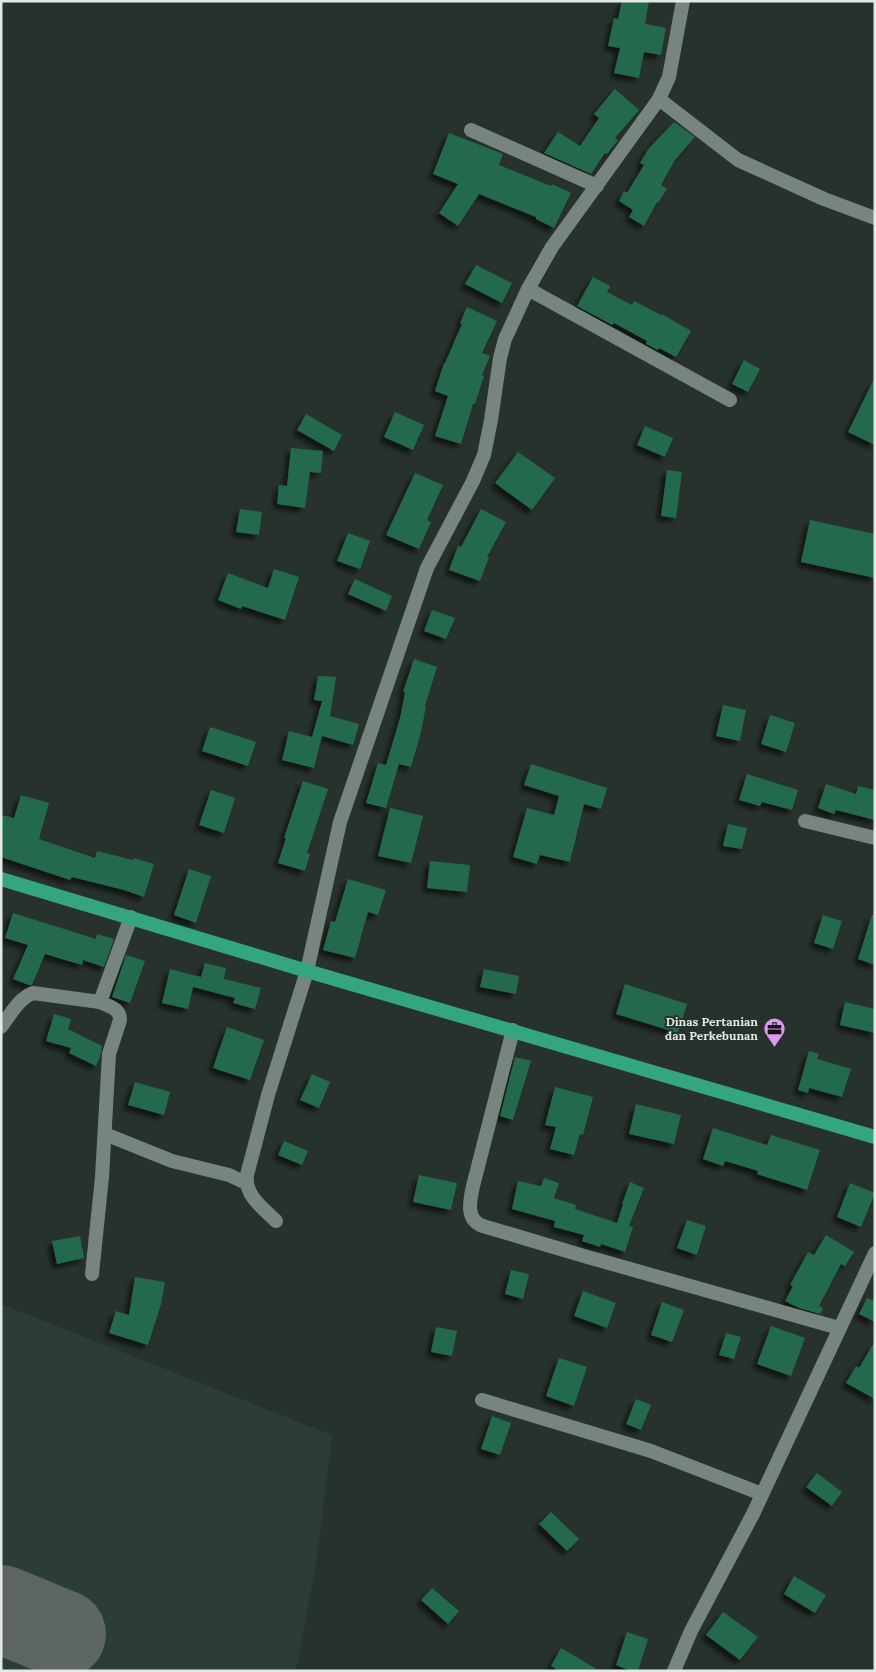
<svg xmlns="http://www.w3.org/2000/svg" width="876" height="1672" viewBox="0 0 876 1672" font-family="Lora,serif">
<defs>
<filter id="shadow"><feDropShadow dx="-4.5" dy="4.5" stdDeviation="2.5" flood-color="#0009"/></filter>
</defs>
<rect width="100%" height="100%" fill="#28322d"/>
<path fill="#2c3d35" d="M1,1304L332,1435L317,1559L296,1671H1Z"/>
<g fill="none" stroke-linecap="round" stroke-linejoin="round">
<path stroke="#5d6662" stroke-width="88" d="M1,1609L62,1634"/>
</g>
<g fill="#23694d" filter="url(#shadow)">
<path d="M622,1H649L645,24L666,28L661,55L644,52L639,78L614,73L620,48L608,46L614,18L618,19Z"/>
<path d="M615,89L639,110L615,138L618,140L607,154L605,153L591,174L544,153L558,132L580,146L599,118L594,114Z"/>
<path d="M674,122L695,137L675,160L661,185L667,189L658,203L657,202L644,226L629,217L633,210L619,201L624,191L627,193L644,165L640,163L649,148Z"/>
<path d="M449,133L503,154L499,165L551,186L552,184L571,193L554,228L536,219V217L479,194L458,226L439,213L458,184L433,174Z"/>
<path d="M476,265L512,283L502,303L465,284Z"/>
<path d="M593,277L610,286L607,292L632,305L634,301L661,315L662,314L691,331L676,357L659,348L658,350L646,344L647,341L614,323L612,325L577,306Z"/>
<path d="M467,307L497,321L482,353L490,356L482,375L484,376L475,404H473L461,444L435,436L448,396L435,391L444,363H445L462,324L460,323Z"/>
<path d="M744,360L760,369L748,392L732,384Z"/>
<path d="M875,377V445L848,432Z"/>
<path d="M395,412L424,425L413,450L384,437Z"/>
<path d="M306,414L342,435L334,451L297,430Z"/>
<path d="M645,426L673,438L665,457L637,445Z"/>
<path d="M291,448L323,451L321,473L310,472L305,508L277,504L279,485L287,486Z"/>
<path d="M518,452L555,478L532,510L495,483Z"/>
<path d="M667,470L682,472L676,518L661,516Z"/>
<path d="M415,473L443,485L427,520L431,522L419,549L386,535Z"/>
<path d="M240,509L262,512L259,535L236,532Z"/>
<path d="M481,509L506,522L487,557H489L480,581L449,570L458,546L461,547Z"/>
<path d="M810,520L875,534V578L801,562Z"/>
<path d="M348,533L370,541L360,569L337,561Z"/>
<path d="M274,569L299,577L285,620L242,606L241,609L218,600L228,573L268,588Z"/>
<path d="M355,579L392,596L386,611L348,594Z"/>
<path d="M432,610L455,618L446,639L424,631Z"/>
<path d="M414,659L437,667L425,706H426L421,732L411,767L399,764L386,808L366,803L378,763L386,765L400,718L405,692H403Z"/>
<path d="M318,676L336,677L330,716L359,724L353,745L322,736L314,768L282,760L289,731L312,737L322,701L314,700Z"/>
<path d="M723,705L746,710L740,741L716,736Z"/>
<path d="M770,715L795,723L786,752L761,744Z"/>
<path d="M210,727L256,742L248,766L202,751Z"/>
<path d="M531,764L607,788L601,809L584,804L570,862L540,855L537,864L513,857L527,808L554,815L559,796L524,785Z"/>
<path d="M747,774L798,790L792,810L762,802L760,806L739,800Z"/>
<path d="M303,781L328,789L307,853L310,854L305,871L278,863L286,838H284Z"/>
<path d="M826,784L856,794L858,786L875,790V820L836,810L834,814L818,808Z"/>
<path d="M211,790L235,798L224,833L199,825Z"/>
<path d="M21,795L49,803L39,839L95,858L97,851L133,860L134,858L154,864L144,897L124,890L72,877L70,880L1,857V815L14,818Z"/>
<path d="M390,808L423,816L411,863L378,856Z"/>
<path d="M728,824L747,828L742,849L723,846Z"/>
<path d="M430,861L470,865L467,892L427,888Z"/>
<path d="M189,869L211,876L196,923L174,915Z"/>
<path d="M348,879L386,890L378,915L368,912L355,958L323,950L331,921L335,922Z"/>
<path d="M13,913L96,939L97,934L114,939L104,967L83,960L82,965L45,954L32,985H29L13,979L28,945L5,938Z"/>
<path d="M823,915L842,921L833,949L814,943Z"/>
<path d="M872,915H875V965L858,959Z"/>
<path d="M126,955L145,961L130,1003L112,997Z"/>
<path d="M205,963L226,968L224,979L261,988L255,1009L233,1003L235,998L193,987L188,1009L162,1003L170,969L201,977Z"/>
<path d="M484,969L519,976L516,994L480,987Z"/>
<path d="M625,984L687,1004L678,1033L616,1014Z"/>
<path d="M845,1002L875,1009V1033L840,1025Z"/>
<path d="M54,1014L71,1019L68,1029L102,1046L100,1057L96,1066L69,1053L71,1048L46,1041Z"/>
<path d="M227,1027L264,1040L250,1080L213,1068Z"/>
<path d="M809,1051L819,1054L817,1059L851,1069L842,1097L809,1088L808,1093L798,1090Z"/>
<path d="M515,1057L531,1061L513,1120L500,1116Z"/>
<path d="M312,1074L330,1082L319,1108L300,1100Z"/>
<path d="M135,1082L170,1092L164,1115L128,1105Z"/>
<path d="M555,1087L593,1097L583,1135L580,1134L574,1155L550,1149L556,1127L545,1125Z"/>
<path d="M636,1104L681,1115L674,1144L629,1134Z"/>
<path d="M713,1128L767,1145L771,1135L820,1150L807,1190L757,1174L758,1171L725,1161L723,1166L703,1159Z"/>
<path d="M284,1141L308,1151L302,1165L278,1155Z"/>
<path d="M419,1175L457,1183L451,1210L413,1202Z"/>
<path d="M544,1178L559,1183L554,1198L576,1205L575,1209L617,1223L623,1204H622L630,1182L644,1188L629,1226L633,1227L625,1252L601,1244L600,1247L582,1241L584,1235L554,1227L555,1221L512,1209L518,1181L541,1186Z"/>
<path d="M850,1183L875,1193L861,1227L837,1217Z"/>
<path d="M687,1220L706,1226L697,1255L677,1248Z"/>
<path d="M826,1235L854,1252L845,1266L841,1264L819,1306L823,1308L820,1314L799,1308L785,1301L793,1286L790,1285L808,1252L814,1255Z"/>
<path d="M80,1236L84,1258L57,1264L52,1241Z"/>
<path d="M511,1270L529,1274L523,1299L505,1294Z"/>
<path d="M135,1277L165,1282L161,1304L148,1345L109,1333L116,1311L129,1315Z"/>
<path d="M583,1291L616,1303L607,1328L574,1316Z"/>
<path d="M867,1298L875,1301V1322L859,1314Z"/>
<path d="M662,1302L684,1310L672,1342L651,1335Z"/>
<path d="M771,1326L805,1338L791,1376L757,1364Z"/>
<path d="M436,1327L457,1331L452,1356L431,1352Z"/>
<path d="M726,1333L741,1337L734,1359L719,1355Z"/>
<path d="M875,1341V1399L846,1383L856,1366L859,1368Z"/>
<path d="M559,1358L587,1367L574,1406L546,1396Z"/>
<path d="M636,1399L651,1405L641,1430L626,1424Z"/>
<path d="M492,1416L511,1423L500,1455L481,1449Z"/>
<path d="M817,1473L842,1492L832,1506L806,1487Z"/>
<path d="M551,1512L579,1539L567,1551L539,1524Z"/>
<path d="M794,1576L826,1595L815,1613L784,1594Z"/>
<path d="M432,1588L459,1611L448,1624L421,1600Z"/>
<path d="M723,1612L758,1637L740,1660L706,1635Z"/>
<path d="M627,1632L648,1639L638,1671H631L616,1665Z"/>
<path d="M561,1648L600,1671H559L551,1666Z"/>
</g>
<g fill="none" stroke-linecap="round" stroke-linejoin="round">
<g stroke="#78847e" stroke-width="14">
<path d="M659,99L738,160L824,199L875,218"/>
<path d="M471,130L597,186"/>
<path d="M528,289L730,400"/>
<path d="M805,821L875,838"/>
<path d="M1,1027C11,1014 18,999 33,993L100,1002L131,917"/>
<path d="M513,1030L473,1186C470,1200 465,1220 483,1226L584,1256L839,1328"/>
<path d="M105,1134L172,1161L229,1175L246,1183"/>
<path d="M276,1221C263,1208 244,1195 247,1175L268,1095L307,971L340,822L427,568L473,481L484,455L491,420L500,358L505,339L528,289L552,247L659,99L669,77L683,1"/>
<path d="M92,1274L102,1177L109,1054L120,1020C120,1008 110,1007 100,1002"/>
<path d="M482,1400L651,1451L762,1494"/>
<path d="M674,1671L691,1631L753,1514L875,1253"/>
</g>
<path stroke="#34a67e" stroke-width="14" d="M1,879L307,971L875,1137"/>
</g>
<defs>
<symbol id="office-pin" viewBox="-11 -11 22 30"><path d="M0 17L-7.5 6A9.5 9.5 0 1 1 7.5 6Z" fill="#de98f3" stroke="#28322d"/><path d="M-6-3h4V-5.5h4V-3h4V5H-6ZM-1-4.5V-3h2v-1.5ZM-6 0V1H6V0Z" fill="#111"/></symbol>
</defs>
<g fill-rule="evenodd">
<use href="#office-pin" x="762" y="1016" width="25" height="34"/>
</g>
<g text-anchor="middle" stroke-width="4" stroke-linejoin="round" paint-order="stroke">
<g font-size="12" font-weight="bold" fill="#e3eae6" stroke="#28322d" text-anchor="end">
<text x="758" y="1026">Dinas Pertanian<tspan x="758" dy="14">dan Perkebunan</tspan></text>
</g>
</g>
<rect width="876" height="1672" fill="none" stroke="#e3eae6" stroke-width="5"/>
</svg>
